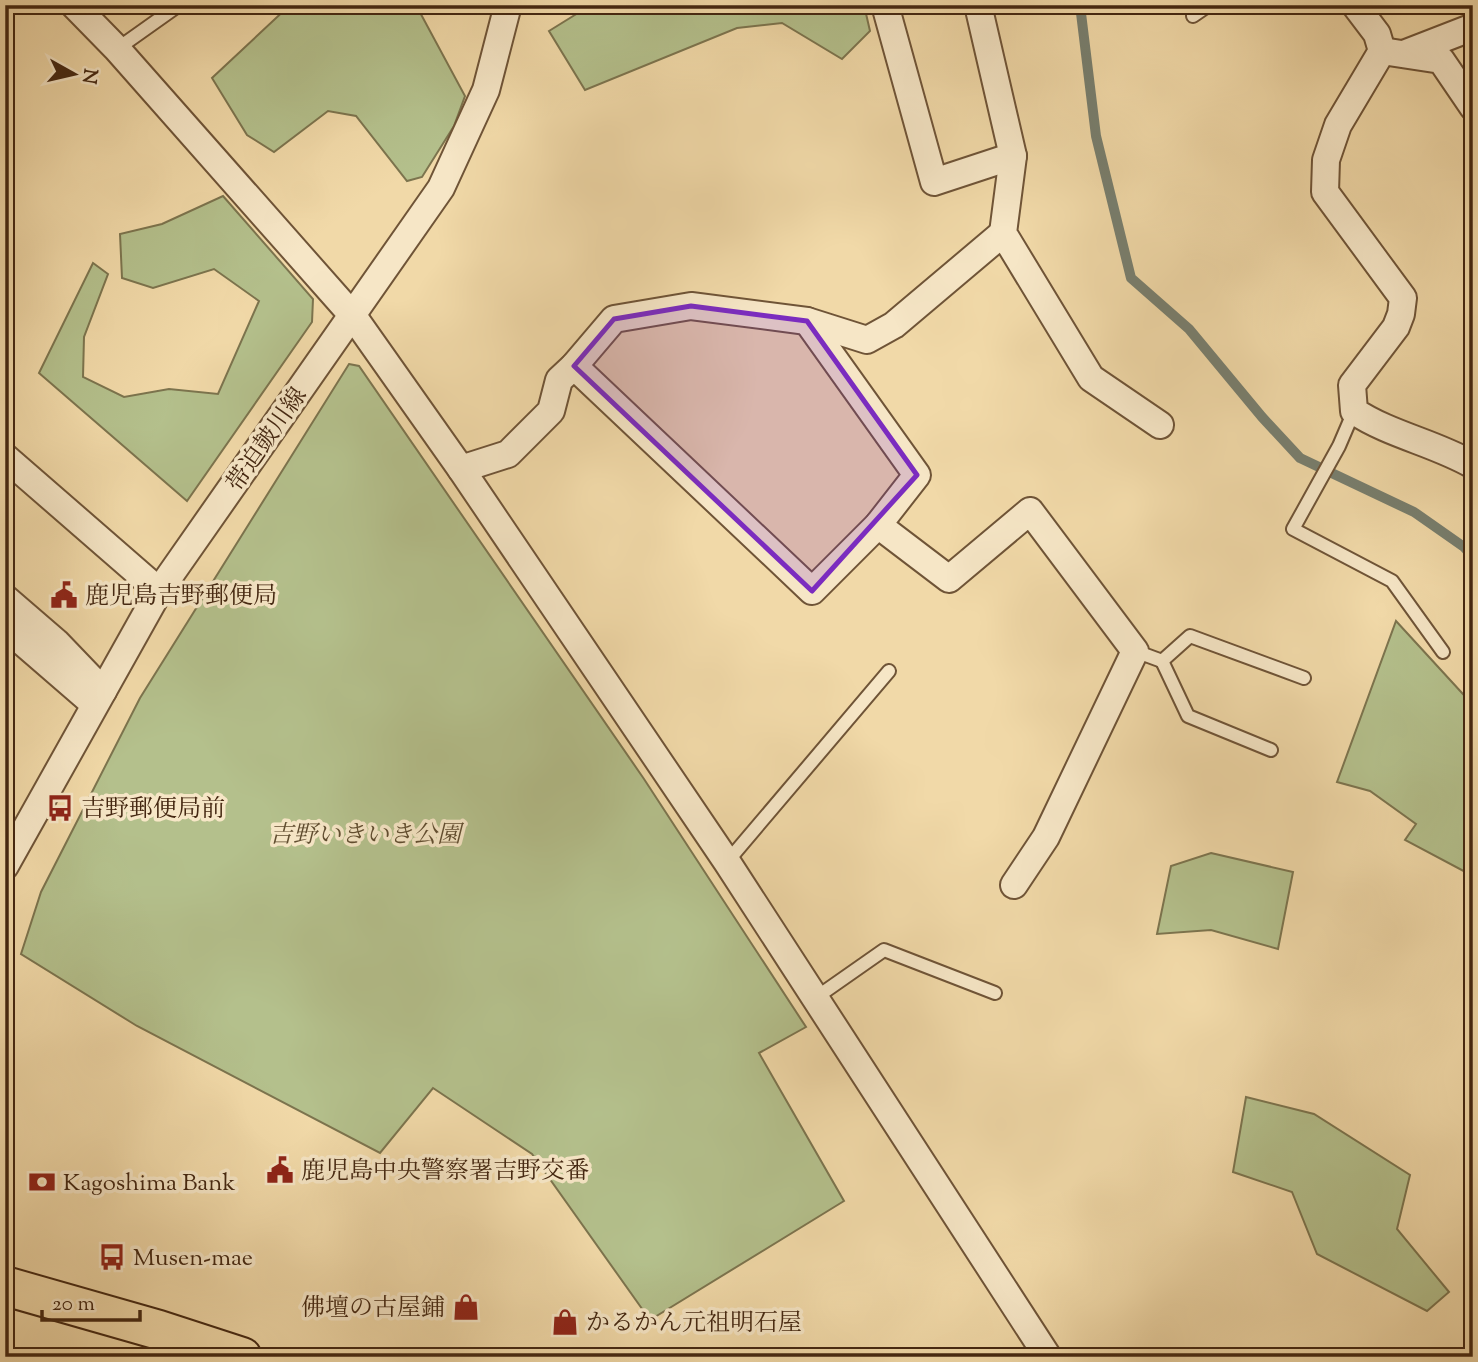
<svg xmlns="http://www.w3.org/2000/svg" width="1478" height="1362" viewBox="0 0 1478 1362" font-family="'Sorts Mill Goudy','Noto Serif JP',serif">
<rect width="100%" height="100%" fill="#f1d9a8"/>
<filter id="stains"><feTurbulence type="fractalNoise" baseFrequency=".00286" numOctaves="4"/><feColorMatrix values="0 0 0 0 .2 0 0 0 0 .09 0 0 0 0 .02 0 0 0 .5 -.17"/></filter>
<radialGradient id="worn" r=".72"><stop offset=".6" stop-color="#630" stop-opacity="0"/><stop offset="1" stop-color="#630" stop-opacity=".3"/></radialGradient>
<g fill="#b4c08c" stroke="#7c744e" stroke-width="2">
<path d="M290,5H416L465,96L454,126L422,177L407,181L356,116L328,111L274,152L247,135L212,78Z"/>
<path d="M591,5H864L870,31L842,59L782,23L737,28L585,90L549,31Z"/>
<path d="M223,196L313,299L312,322L187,501L39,373L93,263L108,274L84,337L83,377L124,397L169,389L218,394L259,301L214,269L153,288L122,278L120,234L162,224Z"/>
<path d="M349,364L359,366L644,779L806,1027L759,1053L844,1201L650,1320L532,1154L433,1088L380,1153L137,1026L21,954L41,892L140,698Z"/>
<path d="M1396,621L1473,705V876L1405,840L1416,824L1370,791L1337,782Z"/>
<path d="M1211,853L1293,872L1278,949L1211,930L1157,934L1171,866Z"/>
<path d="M1246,1097L1314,1114L1410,1175L1397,1229L1449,1292L1427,1311L1317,1254L1292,1192L1233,1172Z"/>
</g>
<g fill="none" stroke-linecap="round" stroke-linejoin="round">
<path stroke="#787f6f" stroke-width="10" d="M1080,5L1096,136L1131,278L1189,329L1262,417L1300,458L1414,512L1464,547L1473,557"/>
<defs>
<g id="service">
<path d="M1193,16L1209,5"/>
<path d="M117,49L179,5"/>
<path d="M1354,411L1339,446L1293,529L1392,581L1443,652"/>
<path d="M1135,651L1162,661L1190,636L1304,678"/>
<path d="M1162,661L1188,716L1271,750"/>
<path d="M727,862L889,671"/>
<path d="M814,999L884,950L995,993"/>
</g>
<g id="minor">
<path d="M74,5L117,49L353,316L461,469L727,862L1048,1357"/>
<path d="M885,5L934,182L1013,156"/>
<path d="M978,5L1013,156L1003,233L1091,378L1160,425"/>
<path d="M1355,5L1377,34L1382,51L1338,125L1326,160L1325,192L1403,298L1401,314L1396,327L1352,385L1354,411C1390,435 1435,443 1473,465"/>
<path d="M1382,51L1441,60L1473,107"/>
<path d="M1406,53L1473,27"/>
<path d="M574,366L812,591L878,525L917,475L807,321"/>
<path d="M5,457L159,591"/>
<path d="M461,469L508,454L551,411L559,380L574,366L614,319L691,306L807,321L867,340L894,325L1003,233"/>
<path d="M878,525L949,579L1030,511L1135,651L1046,837L1014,885"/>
<path d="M5,598L56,642L103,691"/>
<path d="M5,627L94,704"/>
<path d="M5,866L159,591L441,188L486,90L508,5"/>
</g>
<path id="primary" d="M5,1286L159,1330L242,1357"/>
</defs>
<use href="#service" stroke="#6f5437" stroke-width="16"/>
<use href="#minor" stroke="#6f5437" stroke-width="30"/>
<use href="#primary" stroke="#442711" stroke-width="42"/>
<use href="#service" stroke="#f6e6c6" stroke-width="12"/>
<use href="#minor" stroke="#f6e6c6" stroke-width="26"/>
<use href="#primary" stroke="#f1d9a8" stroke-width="38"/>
</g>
<path fill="#7b2cbf" fill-opacity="0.2" stroke="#7b2cbf" stroke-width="5" stroke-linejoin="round" d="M691,306L807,321L917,475L812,591L574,366L614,319Z"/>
<defs>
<symbol id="civic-bare" viewBox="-9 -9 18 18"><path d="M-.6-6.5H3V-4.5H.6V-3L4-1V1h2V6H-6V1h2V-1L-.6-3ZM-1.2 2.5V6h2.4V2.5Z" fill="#8f2418" stroke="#f6e6c6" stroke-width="2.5" paint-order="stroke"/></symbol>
<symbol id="bus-bare" viewBox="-9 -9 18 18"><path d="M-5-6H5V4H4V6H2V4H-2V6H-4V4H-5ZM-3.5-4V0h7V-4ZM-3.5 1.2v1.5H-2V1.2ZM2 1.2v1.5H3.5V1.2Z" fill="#8f2418" stroke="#f6e6c6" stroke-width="2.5" paint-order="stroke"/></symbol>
<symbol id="bank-bare" viewBox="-9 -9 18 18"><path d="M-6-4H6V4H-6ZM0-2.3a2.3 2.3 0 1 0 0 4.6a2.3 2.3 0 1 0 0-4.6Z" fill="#8f2418" stroke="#f6e6c6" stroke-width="2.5" paint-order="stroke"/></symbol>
<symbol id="shop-bare" viewBox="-9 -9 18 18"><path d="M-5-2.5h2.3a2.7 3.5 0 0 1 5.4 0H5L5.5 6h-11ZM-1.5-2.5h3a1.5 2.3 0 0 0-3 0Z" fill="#8f2418" stroke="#f6e6c6" stroke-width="2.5" paint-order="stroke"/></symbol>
</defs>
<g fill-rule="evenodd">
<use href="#civic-bare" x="45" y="576" width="38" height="38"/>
<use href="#bus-bare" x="41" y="789" width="38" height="38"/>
<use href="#civic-bare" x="261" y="1151" width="38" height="38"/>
<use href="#bank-bare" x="23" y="1163" width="38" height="38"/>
<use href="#bus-bare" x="93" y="1238" width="38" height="38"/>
<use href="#shop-bare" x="447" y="1288" width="38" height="38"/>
<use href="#shop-bare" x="546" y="1303" width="38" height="38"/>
</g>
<g text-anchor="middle" stroke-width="7" stroke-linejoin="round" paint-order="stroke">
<g font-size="24" fill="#442711" stroke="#f6e6c6">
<text transform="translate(266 439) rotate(-55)" y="8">帯迫皷川線</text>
</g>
<g font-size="24" fill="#442711" stroke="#f6e6c6" text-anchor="start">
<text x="85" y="603">鹿児島吉野郵便局</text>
<text x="81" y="816">吉野郵便局前</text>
<text x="301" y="1178">鹿児島中央警察署吉野交番</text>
<text x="63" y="1190">Kagoshima Bank</text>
<text x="133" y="1265">Musen-mae</text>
<text x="445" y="1315" text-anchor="end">佛壇の古屋鋪</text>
<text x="586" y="1330">かるかん元祖明石屋</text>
</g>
<g font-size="24" font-style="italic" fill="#604d30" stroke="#f6e6c6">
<text x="365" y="842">吉野いきいき公園</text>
</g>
</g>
<rect width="1478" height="1362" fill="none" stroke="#f1d9a8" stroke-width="28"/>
<rect x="7" y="7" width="1464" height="1348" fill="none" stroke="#442711" stroke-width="3.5"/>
<rect x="14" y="14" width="1450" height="1334" fill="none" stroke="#442711" stroke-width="2"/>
<g transform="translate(74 74) rotate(98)" stroke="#f6e6c6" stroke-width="5" paint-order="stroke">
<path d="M0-5L12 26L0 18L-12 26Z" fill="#442711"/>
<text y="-10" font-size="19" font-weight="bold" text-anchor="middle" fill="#442711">N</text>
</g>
<path d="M42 1310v10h98v-10" fill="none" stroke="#442711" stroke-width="3.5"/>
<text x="52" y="1310" font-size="21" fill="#442711" stroke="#f6e6c6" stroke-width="5" paint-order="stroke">20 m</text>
<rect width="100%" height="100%" filter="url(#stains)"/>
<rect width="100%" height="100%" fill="url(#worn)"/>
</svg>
